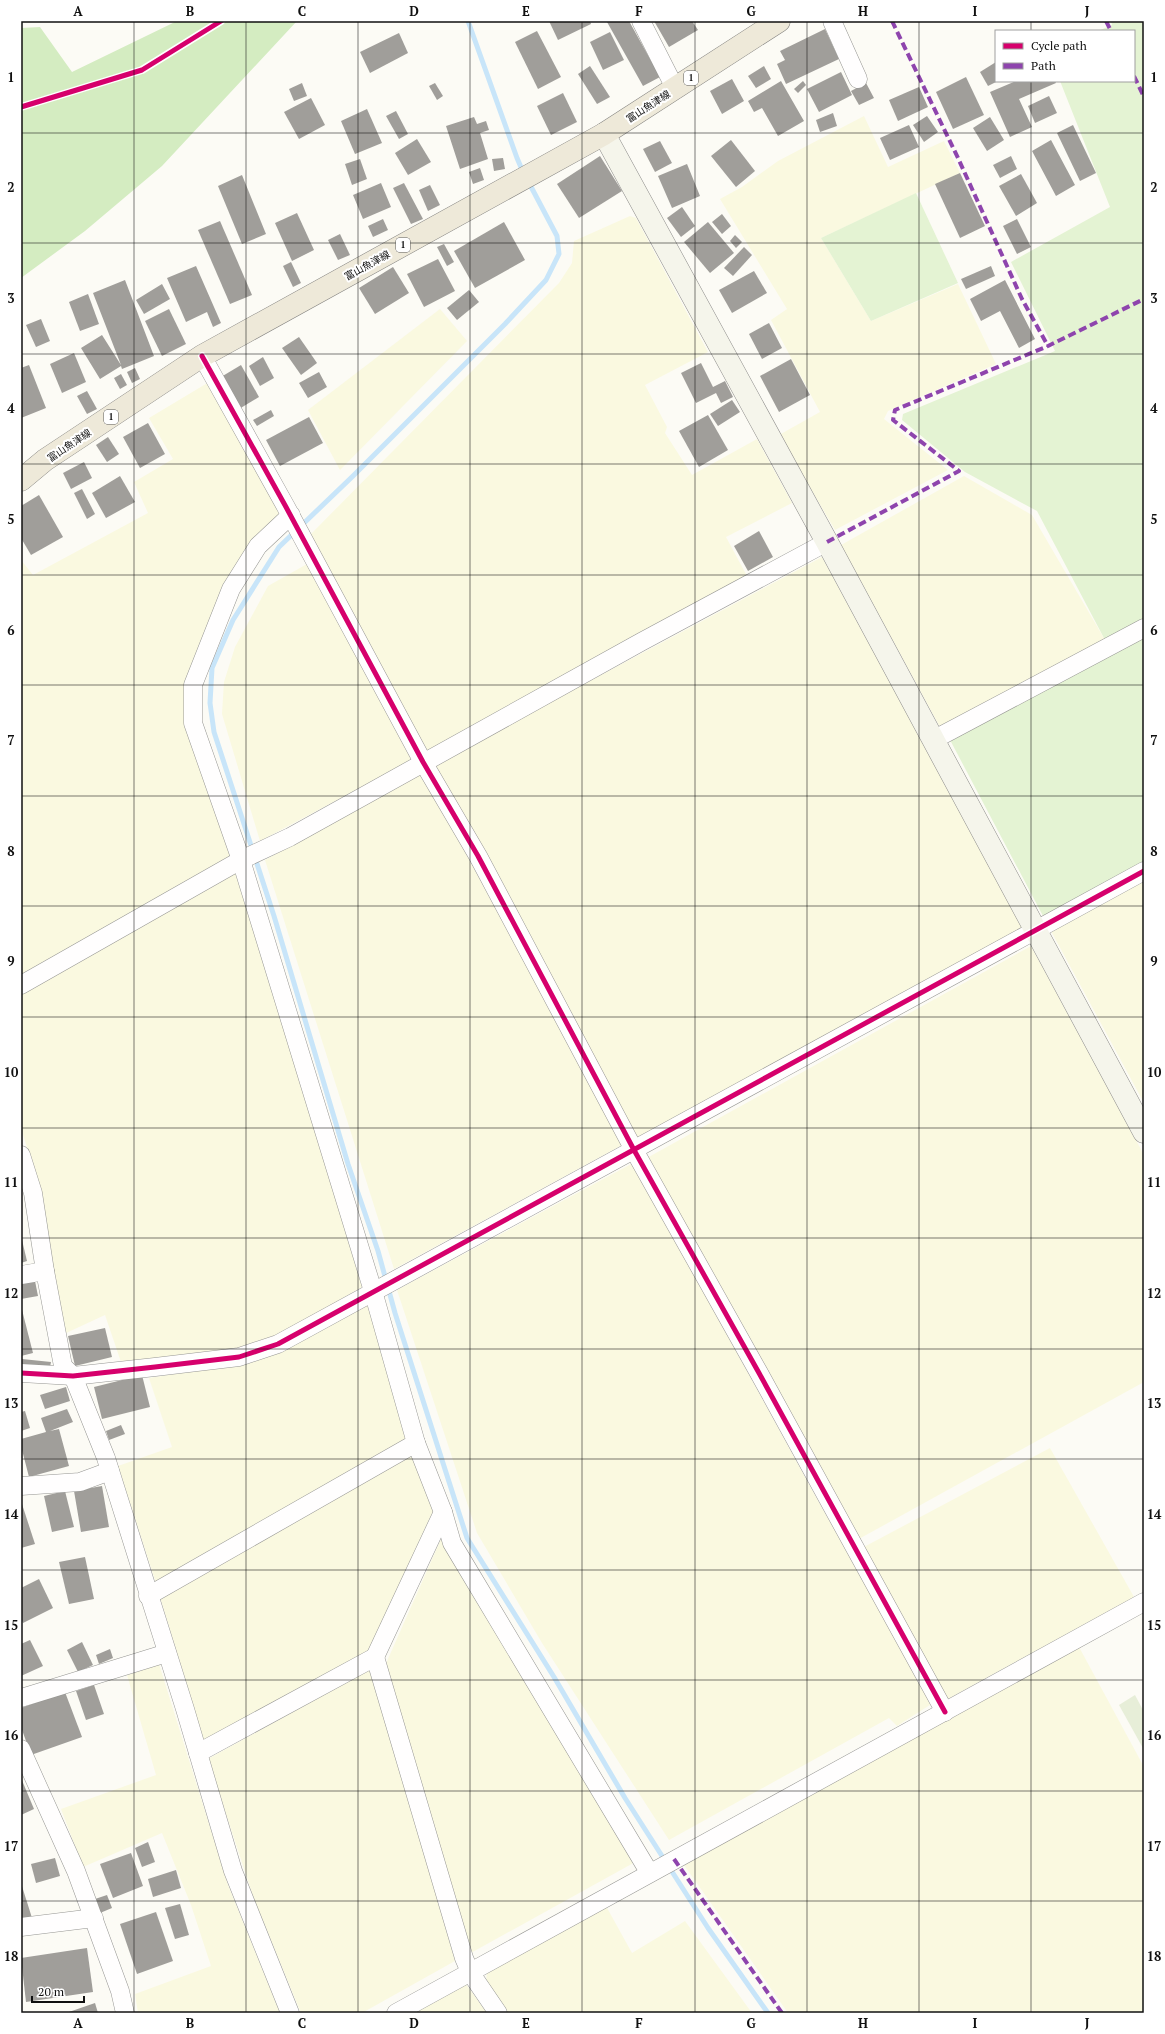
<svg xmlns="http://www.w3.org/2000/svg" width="1165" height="2034" viewBox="0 0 1165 2034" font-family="'PT Serif','Noto Sans JP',serif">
<rect width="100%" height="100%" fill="#fcfbf5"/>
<g fill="#faf9e0">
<path d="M864,116L888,167L944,141L960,173L821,238L871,321L958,284L996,364L888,411L884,419L948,470L835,530L779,435L820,412L771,320L787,309L720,199L742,187L778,161Z"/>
<path d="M630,216L636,218L708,352L645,385L667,427L665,433L692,475L757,439L792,503L726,537L747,576L426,752L309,536L559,283L572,263L574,241Z"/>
<path d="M440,309L467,341L340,470L308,410Z"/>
<path d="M209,382L280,515L229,577L194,657L185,686L233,857L21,977V560L33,575L148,513L134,482L173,459L149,418Z"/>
<path d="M964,476L1032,515L1105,640L941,729L841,545Z"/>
<path d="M822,557L1023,928L636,1139L431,766Z"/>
<path d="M307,564L414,759L260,841L222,714L224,682L235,647L268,586Z"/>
<path d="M423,773L622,1145L394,1269L265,860Z"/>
<path d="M236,873L273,989L362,1287L277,1336L235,1352L122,1365L105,1315L64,1334L40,1190L21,1128V994Z"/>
<path d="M1144,881V1103L1051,931Z"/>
<path d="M1031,946L1144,1155V1382L857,1540L645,1159Z"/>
<path d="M633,1163L817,1499L933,1703L897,1726L889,1718L669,1840L542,1643L477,1533L397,1290Z"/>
<path d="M368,1303L408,1439L156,1583L118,1466L172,1447L149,1378L253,1362L277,1353Z"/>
<path d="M1050,1448L1134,1597L946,1700L862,1548Z"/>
<path d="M412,1453L433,1511L369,1652L204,1741L160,1597Z"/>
<path d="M441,1539L637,1861L469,1954L384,1668Z"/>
<path d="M1079,1647L1144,1767V2013H788L684,1865Z"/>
<path d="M159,1664L228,1885L280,2013H138L135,1994L211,1966L191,1905L162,1833L83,1867L61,1809L156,1775L127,1675Z"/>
<path d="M371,1669L455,1961L362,2013H301L254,1899L208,1759Z"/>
<path d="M606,1906L632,1953L685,1921L752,2013H507L486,1982L487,1971Z"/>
<path d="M465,1983L487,2013H411Z"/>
</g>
<g fill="#e4f3d3">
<path d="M1111,21H1144V622L1105,640L1037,511L965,472L902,420L903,414L1055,351L1011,262L1110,207L1060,81H1134V31H1098L1112,25Z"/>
<path d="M916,193L958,283L871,321L821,238Z"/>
<path d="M1144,636V863L1043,916L949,738Z"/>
</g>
<path fill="#d4ecc1" d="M177,21H297L162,166L85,231L21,278V28L40,27L72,72Z"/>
<path fill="#e7eed8" d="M1135,1695L1144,1712V1750L1119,1705Z"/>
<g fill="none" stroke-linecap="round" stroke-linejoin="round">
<g stroke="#c8e5f9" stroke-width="5">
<path d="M468,21L517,158L523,172"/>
<path d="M528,181L557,236L559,254L546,280L505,324L353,476L279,547L233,620L212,668L210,703L214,732L274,916L348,1164L378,1251L395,1313L467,1538L554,1677L625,1798L708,1928L768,2013"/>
</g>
</g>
<g fill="#a09e9a">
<path d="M549,21H590L591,24L558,40Z"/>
<path d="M629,21L660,77L643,86L607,22Z"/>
<path d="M654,21H692L698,30L669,47Z"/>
<path d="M825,29L839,59L786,84L777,64L785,60L780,51Z"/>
<path d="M537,31L561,77L538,89L515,42Z"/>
<path d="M610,32L624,60L603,70L590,42Z"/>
<path d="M399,33L408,53L370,73L360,52Z"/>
<path d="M996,62V82L988,86L980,72Z"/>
<path d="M590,66L610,97L597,104L578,74Z"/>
<path d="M764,66L771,79L756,88L748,76Z"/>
<path d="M841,72L852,95L819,112L807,89Z"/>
<path d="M966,77L984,115L953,129L936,92Z"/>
<path d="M732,79L744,101L722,114L710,91Z"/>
<path d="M781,81L804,121L778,136L762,108L754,112L748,101Z"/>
<path d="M803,81L806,85L798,93L794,89Z"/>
<path d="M1016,81H1055L1056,83L1019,99L1032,127L1010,137L990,92Z"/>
<path d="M302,83L307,96L294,101L289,89Z"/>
<path d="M435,83L443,96L437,100L429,86Z"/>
<path d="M866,83L874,98L859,105L851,91Z"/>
<path d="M919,87L928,107L898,121L889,100Z"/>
<path d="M563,93L577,122L551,135L537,106Z"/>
<path d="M1049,96L1057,113L1035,123L1028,106Z"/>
<path d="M311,98L325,125L299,139L284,112Z"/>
<path d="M367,109L382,143L355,154L341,121Z"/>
<path d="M396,111L408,134L399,139L386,116Z"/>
<path d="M833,113L837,126L820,132L816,120Z"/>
<path d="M927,116L938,132L924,142L913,125Z"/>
<path d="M474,117L477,124L486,121L489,130L480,133L488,159L460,169L446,126Z"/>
<path d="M990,117L1004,140L987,151L973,128Z"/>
<path d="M909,125L919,147L890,160L880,138Z"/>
<path d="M1073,125L1096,173L1080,181L1057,133Z"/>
<path d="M417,139L431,162L408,175L395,153Z"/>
<path d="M731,140L755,171L736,187L711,156Z"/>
<path d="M1051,140L1075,185L1056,196L1032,151Z"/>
<path d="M660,141L672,163L655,172L643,149Z"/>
<path d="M600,156L622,191L579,218L557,184Z"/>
<path d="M1011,156L1017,169L1000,178L993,165Z"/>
<path d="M503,158L505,169L494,171L492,159Z"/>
<path d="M360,159L367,179L352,185L345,164Z"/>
<path d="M687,164L700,196L672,208L658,176Z"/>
<path d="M480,168L484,180L473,184L469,172Z"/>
<path d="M960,173L985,226L960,238L935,184Z"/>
<path d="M1021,174L1037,203L1016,216L999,186Z"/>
<path d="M242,175L266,234L242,244L218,186Z"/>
<path d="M381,183L391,207L363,219L353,195Z"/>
<path d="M404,183L423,219L411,224L393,188Z"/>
<path d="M430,185L440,205L428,211L419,190Z"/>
<path d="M682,207L695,226L681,237L667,218Z"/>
<path d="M297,213L314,250L292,261L275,223Z"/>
<path d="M722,214L731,226L722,234L712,222Z"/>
<path d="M383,219L388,230L373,237L368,226Z"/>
<path d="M1017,219L1031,247L1017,254L1003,226Z"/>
<path d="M220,221L252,295L230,304L198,230Z"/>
<path d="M504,222L525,260L475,288L454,251Z"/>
<path d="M708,222L734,253L710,273L684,242Z"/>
<path d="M340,234L350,255L338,260L328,240Z"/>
<path d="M735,235L742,242L736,248L730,241Z"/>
<path d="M444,244L454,262L447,266L437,247Z"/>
<path d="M744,247L752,255L733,276L724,268Z"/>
<path d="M438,259L455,291L424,307L407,274Z"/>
<path d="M291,262L301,283L293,287L283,266Z"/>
<path d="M196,266L221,323L213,327L207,312L186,322L167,278Z"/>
<path d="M991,266L995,276L966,289L961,279Z"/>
<path d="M393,267L409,293L375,314L359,288Z"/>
<path d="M754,271L767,293L732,313L719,290Z"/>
<path d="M125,280L154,356L122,369L121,366L100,379L81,348L102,335L121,365L93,293Z"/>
<path d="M1005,280L1035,339L1019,348L1000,311L981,321L970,299Z"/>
<path d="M162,284L170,299L144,314L136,300Z"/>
<path d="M469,290L479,302L457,320L447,308Z"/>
<path d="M88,294L99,324L80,331L69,302Z"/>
<path d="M169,309L186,344L162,356L145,321Z"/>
<path d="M41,319L50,341L36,347L26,325Z"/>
<path d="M769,323L782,348L762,359L749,334Z"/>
<path d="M299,337L317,363L301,375L282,348Z"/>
<path d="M74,353L86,382L62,393L50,364Z"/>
<path d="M263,357L274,378L260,386L249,366Z"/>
<path d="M791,359L810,395L779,412L760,376Z"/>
<path d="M701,363L713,387L725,381L733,397L721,403L716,393L696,403L681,373Z"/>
<path d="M29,365L46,408L21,418V368Z"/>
<path d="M241,365L259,397L239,409L221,377Z"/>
<path d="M135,368L140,379L132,383L127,372Z"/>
<path d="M319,372L327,387L308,398L299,383Z"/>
<path d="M121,374L127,385L120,389L114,378Z"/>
<path d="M87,391L97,409L87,414L77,396Z"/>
<path d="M732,400L740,412L718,426L710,414Z"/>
<path d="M271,410L274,416L257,426L253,420Z"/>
<path d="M708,415L728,450L699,467L679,431Z"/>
<path d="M309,417L323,443L280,466L266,440Z"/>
<path d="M148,423L165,454L140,468L123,437Z"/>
<path d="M108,437L119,454L107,462L96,445Z"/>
<path d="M84,462L92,478L71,489L63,473Z"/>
<path d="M120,476L135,502L106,518L92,493Z"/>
<path d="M82,489L95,514L87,519L74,493Z"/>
<path d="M39,495L63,537L31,555L21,538V506Z"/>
<path d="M759,531L773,557L748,571L734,546Z"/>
<path d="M21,1236L27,1261L21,1263Z"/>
<path d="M35,1281L38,1296L21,1299V1284Z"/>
<path d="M21,1306L33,1353L21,1356Z"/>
<path d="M105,1328L112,1357L75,1366L68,1336Z"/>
<path d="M22,1359L51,1362L50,1367L21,1365Z"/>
<path d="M142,1375L150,1407L102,1419L94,1387Z"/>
<path d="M66,1387L70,1401L45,1409L40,1395Z"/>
<path d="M67,1409L73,1422L50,1431L59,1429L69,1466L29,1477L21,1446V1439L46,1432L41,1418Z"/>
<path d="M25,1411L30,1428L21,1431V1412Z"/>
<path d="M121,1425L125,1434L109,1440L106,1431Z"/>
<path d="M102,1486L109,1527L81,1532L74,1491Z"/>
<path d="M65,1491L74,1527L52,1532L44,1496Z"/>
<path d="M21,1501L35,1544L21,1548Z"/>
<path d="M85,1557L94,1599L69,1604L59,1562Z"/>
<path d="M39,1579L53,1608L23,1623L21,1619V1588Z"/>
<path d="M30,1640L43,1666L21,1676V1644Z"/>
<path d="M82,1642L93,1665L78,1672L67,1650Z"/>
<path d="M110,1649L113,1658L99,1664L96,1655Z"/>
<path d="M94,1685L104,1714L86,1720L76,1691Z"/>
<path d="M65,1692L82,1737L31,1755L21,1727V1708Z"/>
<path d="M21,1778L34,1809L21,1815Z"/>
<path d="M148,1842L155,1862L142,1867L135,1848Z"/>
<path d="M131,1853L143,1886L113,1898L100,1864Z"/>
<path d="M55,1858L60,1876L36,1883L31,1864Z"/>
<path d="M176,1870L181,1888L153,1897L148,1879Z"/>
<path d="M21,1883L32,1918L21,1922Z"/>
<path d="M107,1895L112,1908L100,1913L95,1899Z"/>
<path d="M180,1904L189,1935L175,1939L165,1908Z"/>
<path d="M156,1912L173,1961L137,1974L120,1924Z"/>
<path d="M87,1948L93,1992L26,2002L21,1958Z"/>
<path d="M95,2003L98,2013H66Z"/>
</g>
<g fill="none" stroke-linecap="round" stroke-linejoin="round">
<defs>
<g id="street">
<path d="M641,21L675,88"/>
<path d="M832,21L858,79"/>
<path d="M202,356L286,507L423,762L478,856L634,1150L759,1373L945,1712"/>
<path d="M291,515L258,546L231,589L193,685V723L241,860L373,1291L416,1443"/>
<path d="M933,740L1144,628"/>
<path d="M21,985L241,860L290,837L641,642L827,542"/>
<path d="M21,1155L33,1193L45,1271"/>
<path d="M21,1275L45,1271L63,1366L73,1376L106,1458L185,1709L233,1871L290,2013"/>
<path d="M21,1373L73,1376L155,1367L239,1357L278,1344L1144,871"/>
<path d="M21,1486L80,1482L110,1471"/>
<path d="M148,1596L416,1443L443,1512"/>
<path d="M375,1657L443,1512L452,1543L649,1872"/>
<path d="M21,1698L167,1653"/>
<path d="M21,1749L76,1871L120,1991L125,2013"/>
<path d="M198,1753L375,1657L464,1958L470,1972L498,2013"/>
<path d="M21,1927L94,1918"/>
<path d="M396,2013L1144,1602"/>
</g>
<path id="secondary" d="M604,134L827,542L1144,1132"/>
<path id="primary" d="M21,480L45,460L202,356L604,134L779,21"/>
</defs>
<use href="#street" stroke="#969693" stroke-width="19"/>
<use href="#secondary" stroke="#8d8c8a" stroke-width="23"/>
<use href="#primary" stroke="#848380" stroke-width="23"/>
<use href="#street" stroke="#fffefe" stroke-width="18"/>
<use href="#secondary" stroke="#f5f5eb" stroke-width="22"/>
<use href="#primary" stroke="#eee9d9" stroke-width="22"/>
<g stroke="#8e44ad" stroke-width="4" stroke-dasharray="8 4" stroke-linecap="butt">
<path d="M892,21L958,158L1022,299L1048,346"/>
<path d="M1106,21L1111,31"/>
<path d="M1134,76L1144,97"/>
<path d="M827,542L959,471L893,420L895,410L1048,346L1144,299"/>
<path d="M674,1859L782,2013"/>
</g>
<defs>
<g id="cycleway">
<path d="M21,107L142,70L221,21"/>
<path d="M202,356L286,507L423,762L478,856L634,1150L759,1373L945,1712"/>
<path d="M21,1373L73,1376L155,1367L239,1357L278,1344L1144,871"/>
</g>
</defs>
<use href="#cycleway" stroke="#fff" stroke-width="8"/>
<use href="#cycleway" stroke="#d6006c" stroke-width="5"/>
</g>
<path fill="none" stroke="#101010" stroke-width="1" stroke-opacity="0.55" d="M134,21V2013M246,21V2013M358,21V2013M470,21V2013M582,21V2013M695,21V2013M807,21V2013M919,21V2013M1031,21V31M1031,81V2013M21,133H1144M21,243H1144M21,354H1144M21,464H1144M21,575H1144M21,685H1144M21,796H1144M21,906H1144M21,1017H1144M21,1128H1144M21,1238H1144M21,1349H1144M21,1459H1144M21,1570H1144M21,1680H1144M21,1791H1144M21,1901H1144"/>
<g text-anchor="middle" stroke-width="4" stroke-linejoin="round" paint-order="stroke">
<g fill="#fff" stroke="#585858" stroke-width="1">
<rect x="684" y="71" width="14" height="14" rx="3"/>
<rect x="396" y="238" width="14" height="14" rx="3"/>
<rect x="104" y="410" width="14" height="14" rx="3"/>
</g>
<g font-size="9" font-weight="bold" fill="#101010">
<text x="691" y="81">1</text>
<text x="403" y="248">1</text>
<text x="111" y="420">1</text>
</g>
<g font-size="10" fill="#101010" stroke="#fff">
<text transform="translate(648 106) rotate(-33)" y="4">富山魚津線</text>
<text transform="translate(367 265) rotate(-29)" y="4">富山魚津線</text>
<text transform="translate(69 445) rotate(-34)" y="4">富山魚津線</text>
</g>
</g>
<rect width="1165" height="2034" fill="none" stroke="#ffffff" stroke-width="44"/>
<rect x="995" y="30" width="140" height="52" fill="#ffffff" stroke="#9f9f9f"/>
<rect x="1003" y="43" width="20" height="6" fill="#d6006c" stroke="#9f9f9f"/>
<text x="1031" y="50" font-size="12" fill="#101010">Cycle path</text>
<rect x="1003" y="63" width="20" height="6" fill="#8e44ad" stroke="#9f9f9f"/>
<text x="1031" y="70" font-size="12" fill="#101010">Path</text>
<path d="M32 1996v6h52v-6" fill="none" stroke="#101010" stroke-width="2"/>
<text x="38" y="1996" font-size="12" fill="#101010" stroke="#ffffff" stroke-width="3" paint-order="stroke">20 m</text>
<rect x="22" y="22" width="1121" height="1990" fill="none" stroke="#101010" stroke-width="1.5"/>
<g font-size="13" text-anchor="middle" font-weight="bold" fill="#101010">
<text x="78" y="16">A</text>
<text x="190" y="16">B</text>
<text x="302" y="16">C</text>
<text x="414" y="16">D</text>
<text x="526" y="16">E</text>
<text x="639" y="16">F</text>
<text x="751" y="16">G</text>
<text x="863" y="16">H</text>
<text x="975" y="16">I</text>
<text x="1087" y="16">J</text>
<text x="11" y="82">1</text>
<text x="1154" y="82">1</text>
<text x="11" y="192">2</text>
<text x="1154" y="192">2</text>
<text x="11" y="303">3</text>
<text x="1154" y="303">3</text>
<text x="11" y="413">4</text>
<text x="1154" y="413">4</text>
<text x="11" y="524">5</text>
<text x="1154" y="524">5</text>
<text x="11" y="635">6</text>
<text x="1154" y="635">6</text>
<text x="11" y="745">7</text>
<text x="1154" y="745">7</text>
<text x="11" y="856">8</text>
<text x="1154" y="856">8</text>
<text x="11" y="966">9</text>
<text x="1154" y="966">9</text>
<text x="11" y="1077">10</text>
<text x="1154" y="1077">10</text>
<text x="11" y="1187">11</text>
<text x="1154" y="1187">11</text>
<text x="11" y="1298">12</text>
<text x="1154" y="1298">12</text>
<text x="11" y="1408">13</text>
<text x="1154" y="1408">13</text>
<text x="11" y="1519">14</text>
<text x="1154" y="1519">14</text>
<text x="11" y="1630">15</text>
<text x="1154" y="1630">15</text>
<text x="11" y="1740">16</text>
<text x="1154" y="1740">16</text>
<text x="11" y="1851">17</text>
<text x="1154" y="1851">17</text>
<text x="11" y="1961">18</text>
<text x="1154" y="1961">18</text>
<text x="78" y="2028">A</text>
<text x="190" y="2028">B</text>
<text x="302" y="2028">C</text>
<text x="414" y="2028">D</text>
<text x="526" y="2028">E</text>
<text x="639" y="2028">F</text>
<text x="751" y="2028">G</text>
<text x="863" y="2028">H</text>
<text x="975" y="2028">I</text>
<text x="1087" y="2028">J</text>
</g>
</svg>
